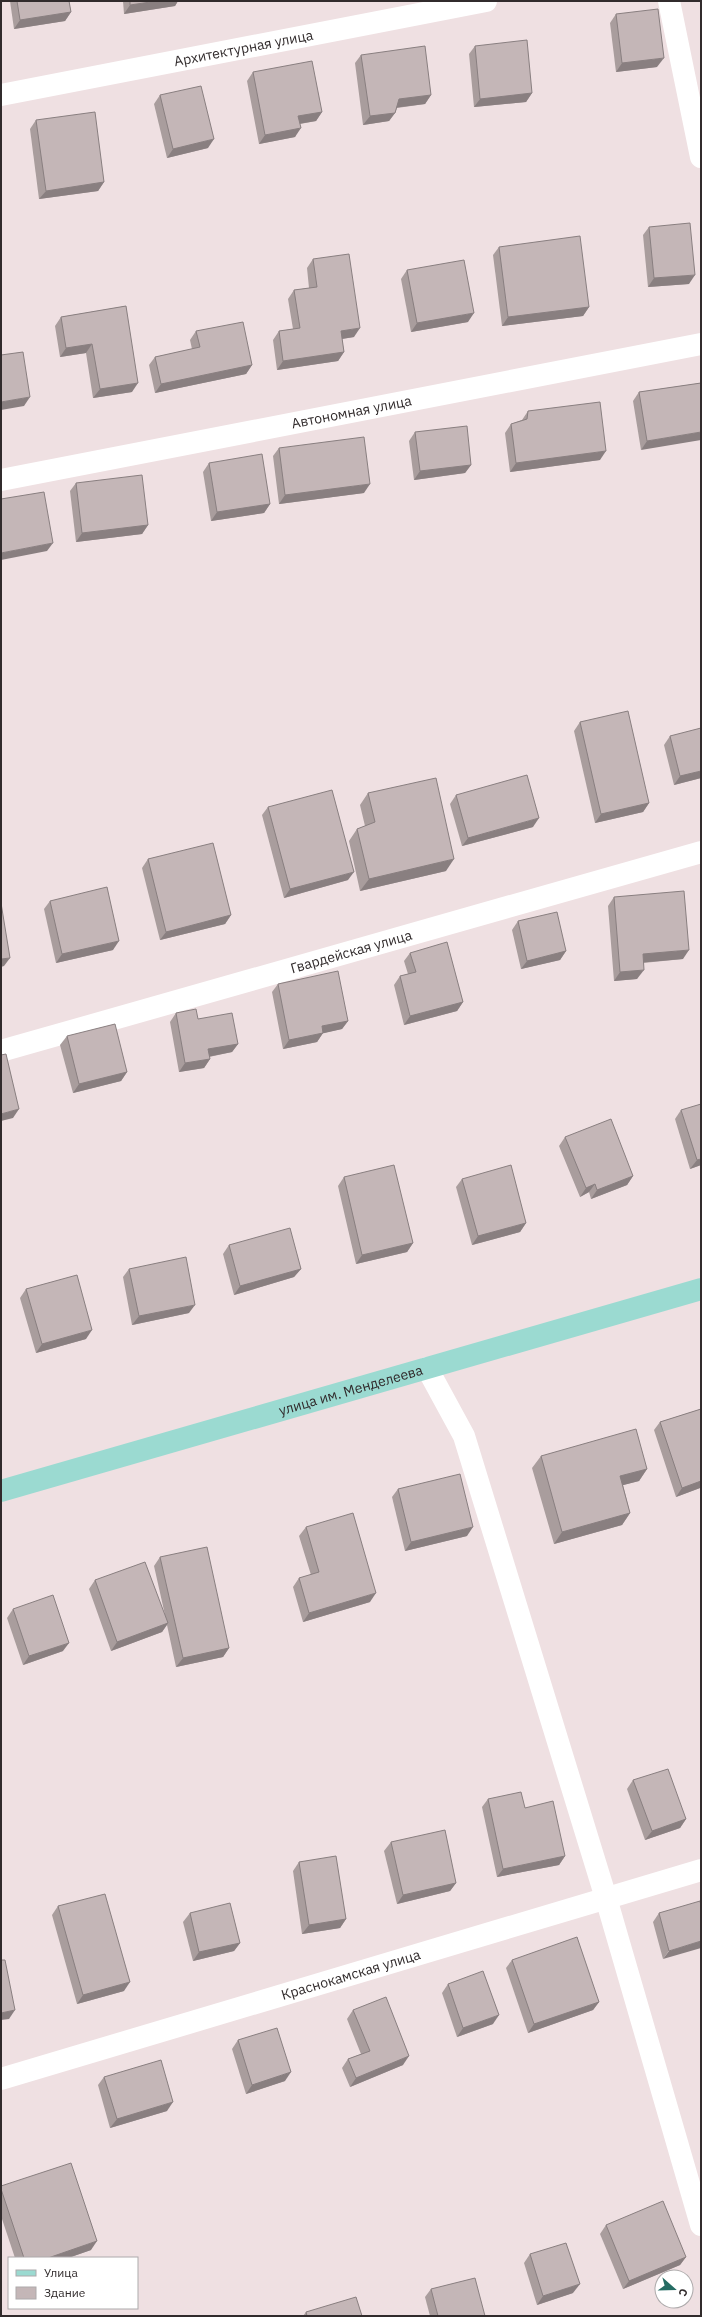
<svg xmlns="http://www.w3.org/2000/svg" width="702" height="2317" viewBox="0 0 702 2317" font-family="'IBM Plex Sans',sans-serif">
<rect width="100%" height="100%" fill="#efe0e2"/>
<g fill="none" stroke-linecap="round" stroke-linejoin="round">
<g stroke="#fff" stroke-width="22">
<path d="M669,1L701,157"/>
<path id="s1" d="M1,95L486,1"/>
<path id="s2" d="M1,480L701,344"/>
<path id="s3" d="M1,1051L701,852"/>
<path d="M427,1368L464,1436L606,1898L701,2225"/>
<path id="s4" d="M1,2079L701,1870"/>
</g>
<path stroke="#9bdad1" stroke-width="22" id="s5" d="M1,1491L701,1289"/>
</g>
<g fill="#a99d9d">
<path d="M10,1H69L71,12L65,21L14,29Z"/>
<path d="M123,1H178L175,6L124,14Z"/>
<path d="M616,14L657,67L616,72L610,23Z"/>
<path d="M475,46L532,93L526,102L474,107L469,54Z"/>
<path d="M361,55L431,95L425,104L397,108L395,113L389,121L363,125L355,63Z"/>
<path d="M253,72L322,112L316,121L300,124L295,137L259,144L247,81Z"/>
<path d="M160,95L208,148L167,158L154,104Z"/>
<path d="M36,120L104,182L98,191L39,199L30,129Z"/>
<path d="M649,227L689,284L648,287L643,235Z"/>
<path d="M499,247L589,307L583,316L502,326L493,255Z"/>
<path d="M313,259L354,337L342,339L344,352L338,361L277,370L273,340L279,331L293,329L288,299L294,290L309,288L307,268Z"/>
<path d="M407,270L468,322L411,332L401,279Z"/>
<path d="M126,306L132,392L93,398L86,353L60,357L55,326L61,317Z"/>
<path d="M196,331L252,365L246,374L155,393L149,365L155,357L192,349L190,340Z"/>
<path d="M701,383L641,450L633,401L639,392Z"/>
<path d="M528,411L600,460L510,472L505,433L511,424L522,420Z"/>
<path d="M415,432L471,465L465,473L414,480L409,441Z"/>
<path d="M279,448L364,493L279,504L273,456Z"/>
<path d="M209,463L270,504L264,513L211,521L203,472Z"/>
<path d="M76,483L148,525L142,534L76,542L70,491Z"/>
<path d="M580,722L649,803L643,812L595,823L574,731Z"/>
<path d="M670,736L701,778L674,785L664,745Z"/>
<path d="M368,793L446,871L360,891L349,841L357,829L365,826L360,805Z"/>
<path d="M456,795L533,827L462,846L450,804Z"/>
<path d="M268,807L348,880L284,898L262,815Z"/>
<path d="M148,859L231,915L225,924L160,940L142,868Z"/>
<path d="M614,897L683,959L643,963L637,979L614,981L608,906Z"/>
<path d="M50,901L113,950L56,963L44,909Z"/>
<path d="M518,921L566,951L560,960L521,969L512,930Z"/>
<path d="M410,953L463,1002L457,1011L404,1025L394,985L400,976L408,974L404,961Z"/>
<path d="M278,984L348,1021L342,1029L323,1033L317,1042L283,1049L272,992Z"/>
<path d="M176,1013L198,1019L238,1044L232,1052L209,1057L210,1059L204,1068L179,1072L170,1022Z"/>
<path d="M67,1036L127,1072L121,1081L73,1093L60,1045Z"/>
<path d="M681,1110L701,1165L690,1169L675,1119Z"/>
<path d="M565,1137L633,1176L627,1185L591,1199L589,1192L580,1197L559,1146Z"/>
<path d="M344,1177L413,1243L407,1252L356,1264L338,1186Z"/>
<path d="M462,1179L526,1223L520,1232L472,1245L456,1187Z"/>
<path d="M229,1245L301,1269L294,1277L234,1295L223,1254Z"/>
<path d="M129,1269L189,1313L132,1325L123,1277Z"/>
<path d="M26,1289L86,1339L36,1353L20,1298Z"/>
<path d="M701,1409V1490L700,1488L676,1497L654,1430L660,1422Z"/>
<path d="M541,1456L647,1469L639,1481L623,1485L630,1513L622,1525L554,1544L532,1468Z"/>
<path d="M398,1489L467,1536L405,1551L392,1497Z"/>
<path d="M306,1527L370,1602L303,1622L293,1587L299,1578L311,1575L299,1536Z"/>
<path d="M160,1557L229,1648L223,1657L176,1667L167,1625L162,1632L111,1651L89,1589L95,1580L165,1615L154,1566Z"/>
<path d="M13,1609L63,1651L23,1665L7,1618Z"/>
<path d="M633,1780L686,1819L680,1828L645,1840L627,1789Z"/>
<path d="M488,1799L525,1808L565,1856L559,1865L497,1877L482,1807Z"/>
<path d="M391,1842L456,1883L450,1891L397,1904L384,1851Z"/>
<path d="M299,1862L346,1919L340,1928L302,1934L293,1871Z"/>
<path d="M58,1906L124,1991L77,2004L52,1915Z"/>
<path d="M701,1906L663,1959L653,1922L659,1913Z"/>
<path d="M190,1913L240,1943L234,1951L193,1961L183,1922Z"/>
<path d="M512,1960L599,2002L593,2010L528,2033L506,1968Z"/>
<path d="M448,1984L493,2024L457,2037L442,1993Z"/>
<path d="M353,2010L403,2065L350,2087L342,2068L348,2059L361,2054L347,2019Z"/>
<path d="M238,2040L285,2081L246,2094L232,2049Z"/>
<path d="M104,2077L167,2111L110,2128L98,2085Z"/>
<path d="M1,2186L91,2250L68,2258H15L1,2216Z"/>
<path d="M606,2225L686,2257L680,2265L623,2289L600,2234Z"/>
<path d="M530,2254L573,2293L537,2305L524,2263Z"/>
<path d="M431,2289L485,2316H430L425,2297Z"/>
<path d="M306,2312L362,2316H303Z"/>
</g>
<g fill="#897f80">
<path d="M157,1H178L175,6L124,14L130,5Z"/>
<path d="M71,12L65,21L14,29L20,20Z"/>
<path d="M664,58L657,67L616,72L622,63Z"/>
<path d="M532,93L526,102L474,107L480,99Z"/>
<path d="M431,95L425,104L393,108L399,99Z"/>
<path d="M322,112L316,121L292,125L298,116Z"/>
<path d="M395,113L389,121L363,125L370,116Z"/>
<path d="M301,128L295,137L259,144L265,135Z"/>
<path d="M214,139L208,148L167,158L173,149Z"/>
<path d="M104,182L98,191L39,199L46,191Z"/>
<path d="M695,275L689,284L648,287L654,278Z"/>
<path d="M589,307L583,316L502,326L508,317Z"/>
<path d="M474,313L468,322L411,332L417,323Z"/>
<path d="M360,328L354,337L335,340L341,331Z"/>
<path d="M92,344L86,353L60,357L66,348Z"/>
<path d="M344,352L338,361L277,370L283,361Z"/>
<path d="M252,365L246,374L155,393L161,384Z"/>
<path d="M138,383L132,392L93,398L100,389Z"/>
<path d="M30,397L24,406L1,410V402Z"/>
<path d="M701,432V440L641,450L647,441Z"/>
<path d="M606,451L600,460L510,472L516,463Z"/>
<path d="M471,465L465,473L414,480L420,471Z"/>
<path d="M370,484L364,493L279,504L285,495Z"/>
<path d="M270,504L264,513L211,521L217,512Z"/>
<path d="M148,525L142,534L76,542L82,533Z"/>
<path d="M53,543L47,551L1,560V553Z"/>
<path d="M701,771V778L674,785L680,776Z"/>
<path d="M649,803L643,812L595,823L601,814Z"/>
<path d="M539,818L533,827L462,846L468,838Z"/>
<path d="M454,859L446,871L360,891L369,879Z"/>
<path d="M354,872L348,880L284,898L290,889Z"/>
<path d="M231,915L225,924L160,940L166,932Z"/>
<path d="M119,941L113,950L56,963L62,954Z"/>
<path d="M689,950L683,959L637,963L643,954Z"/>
<path d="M566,951L560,960L521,969L527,961Z"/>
<path d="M10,958L4,966L1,967V959Z"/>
<path d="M644,970L637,979L614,981L620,972Z"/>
<path d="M463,1002L457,1011L404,1025L410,1016Z"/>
<path d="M348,1021L342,1029L316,1035L322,1026Z"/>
<path d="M323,1033L317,1042L283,1049L289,1040Z"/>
<path d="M238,1044L232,1052L202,1058L208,1049Z"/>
<path d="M210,1059L204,1068L179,1072L185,1063Z"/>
<path d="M127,1072L121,1081L73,1093L79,1084Z"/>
<path d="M19,1109L13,1118L1,1121V1114Z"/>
<path d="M701,1159V1165L690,1169L697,1160Z"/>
<path d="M633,1176L627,1185L591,1199L597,1190Z"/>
<path d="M595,1184L589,1192L580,1197L586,1188Z"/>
<path d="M526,1223L520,1232L472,1245L478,1236Z"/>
<path d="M413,1243L407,1252L356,1264L362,1255Z"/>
<path d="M301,1269L294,1277L234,1295L240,1286Z"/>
<path d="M195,1305L189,1313L132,1325L139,1316Z"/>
<path d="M92,1330L86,1339L36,1353L42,1344Z"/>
<path d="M647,1469L639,1481L612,1488L620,1476Z"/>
<path d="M701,1481V1487L700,1488L676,1497L682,1488Z"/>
<path d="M630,1513L622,1525L554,1544L562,1532Z"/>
<path d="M473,1527L467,1536L405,1551L411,1542Z"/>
<path d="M376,1593L370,1602L303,1622L309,1613Z"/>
<path d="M168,1623L162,1632L111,1651L117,1642Z"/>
<path d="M69,1643L63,1651L23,1665L29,1656Z"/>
<path d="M229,1648L223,1657L176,1667L183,1658Z"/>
<path d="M686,1819L680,1828L645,1840L652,1831Z"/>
<path d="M565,1856L559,1865L497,1877L503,1869Z"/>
<path d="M456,1883L450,1891L397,1904L403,1895Z"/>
<path d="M346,1919L340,1928L302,1934L309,1925Z"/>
<path d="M701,1941V1948L663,1959L669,1951Z"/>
<path d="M240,1943L234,1951L193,1961L199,1952Z"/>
<path d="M130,1982L124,1991L77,2004L83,1995Z"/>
<path d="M599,2002L593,2010L528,2033L534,2024Z"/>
<path d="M15,2010L9,2019L1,2020V2013Z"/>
<path d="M499,2015L493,2024L457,2037L463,2028Z"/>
<path d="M409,2056L403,2065L350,2087L356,2078Z"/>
<path d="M291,2072L285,2081L246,2094L252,2085Z"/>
<path d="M173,2102L167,2111L110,2128L117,2119Z"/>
<path d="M97,2241L91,2250L68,2258H48Z"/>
<path d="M686,2257L680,2265L623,2289L629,2281Z"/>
<path d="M580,2284L573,2293L537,2305L543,2296Z"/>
</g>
<g fill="#c4b6b7" stroke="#897f80">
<path d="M17,1H69L71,12L20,20Z"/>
<path d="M130,1H157L130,5Z"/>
<path d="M658,9L664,58L622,63L616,14Z"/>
<path d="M527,40L532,93L480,99L475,46Z"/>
<path d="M425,46L431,95L399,99L395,113L370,116L361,55Z"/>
<path d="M312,61L322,112L298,116L301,128L265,135L253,72Z"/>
<path d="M201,86L214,139L173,149L160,95Z"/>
<path d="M95,112L104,182L46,191L36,120Z"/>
<path d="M690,223L695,275L654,278L649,227Z"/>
<path d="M580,236L589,307L508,317L499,247Z"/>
<path d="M349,254L360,328L341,331L344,352L283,361L279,331L300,328L294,290L317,287L313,259Z"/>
<path d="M464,260L474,313L417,323L407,270Z"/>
<path d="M126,306L138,383L100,389L92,344L66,348L61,317Z"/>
<path d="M243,322L252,365L161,384L155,357L200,347L196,331Z"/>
<path d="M23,352L30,397L1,402V355Z"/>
<path d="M701,383V432L647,441L639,392Z"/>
<path d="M600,402L606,451L516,463L511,424L527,419L528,411Z"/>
<path d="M467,426L471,465L420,471L415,432Z"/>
<path d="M364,437L370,484L285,495L279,448Z"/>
<path d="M262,454L270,504L217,512L209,463Z"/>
<path d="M142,475L148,525L82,533L76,483Z"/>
<path d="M44,492L53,543L1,553V499Z"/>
<path d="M628,711L649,803L601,814L580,722Z"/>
<path d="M701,728V771L680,776L670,736Z"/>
<path d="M527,775L539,818L468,838L456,795Z"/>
<path d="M436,778L454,859L369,879L357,829L375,822L368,793Z"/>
<path d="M332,790L354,872L290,889L268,807Z"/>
<path d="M213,843L231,915L166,932L148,859Z"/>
<path d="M107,887L119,941L62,954L50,901Z"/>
<path d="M684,891L689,950L643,954L644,970L620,972L614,897Z"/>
<path d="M1,903L10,958L1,959Z"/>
<path d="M557,912L566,951L527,961L518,921Z"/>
<path d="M447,942L463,1002L410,1016L400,976L416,972L410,953Z"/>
<path d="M338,971L348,1021L322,1026L323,1033L289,1040L278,984Z"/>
<path d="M196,1009L198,1019L232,1013L238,1044L208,1049L210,1059L185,1063L176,1013Z"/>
<path d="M115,1024L127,1072L79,1084L67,1036Z"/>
<path d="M6,1054L19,1109L1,1114V1055Z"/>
<path d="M701,1104V1159L697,1160L681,1110Z"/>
<path d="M611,1119L633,1176L597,1190L595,1184L586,1188L565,1137Z"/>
<path d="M394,1165L413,1243L362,1255L344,1177Z"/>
<path d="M511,1165L526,1223L478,1236L462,1179Z"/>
<path d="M290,1228L301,1269L240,1286L229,1245Z"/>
<path d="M186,1257L195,1305L139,1316L129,1269Z"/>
<path d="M77,1275L92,1330L42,1344L26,1289Z"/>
<path d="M701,1409V1481L682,1488L660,1422Z"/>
<path d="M636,1429L647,1469L620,1476L630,1513L562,1532L541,1456Z"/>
<path d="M460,1474L473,1527L411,1542L398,1489Z"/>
<path d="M353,1513L376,1593L309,1613L299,1578L319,1572L306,1527Z"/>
<path d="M207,1547L229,1648L183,1658L160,1557Z"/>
<path d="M145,1562L168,1623L117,1642L95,1580Z"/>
<path d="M53,1595L69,1643L29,1656L13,1609Z"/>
<path d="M668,1769L686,1819L652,1831L633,1780Z"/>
<path d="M521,1792L525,1808L553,1801L565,1856L503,1869L488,1799Z"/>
<path d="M445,1830L456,1883L403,1895L391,1842Z"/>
<path d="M336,1856L346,1919L309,1925L299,1862Z"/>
<path d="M105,1894L130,1982L83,1995L58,1906Z"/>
<path d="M700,1901L701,1906V1941L669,1951L659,1913Z"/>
<path d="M230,1903L240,1943L199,1952L190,1913Z"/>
<path d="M577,1937L599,2002L534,2024L512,1960Z"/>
<path d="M1,1960H5L15,2010L1,2013Z"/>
<path d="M483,1971L499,2015L463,2028L448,1984Z"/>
<path d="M386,1997L409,2056L356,2078L348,2059L370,2051L353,2010Z"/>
<path d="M277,2028L291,2072L252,2085L238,2040Z"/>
<path d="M161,2060L173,2102L117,2119L104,2077Z"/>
<path d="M71,2163L97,2241L48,2258H24L1,2189V2186Z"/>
<path d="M663,2201L686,2257L629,2281L606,2225Z"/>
<path d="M566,2243L580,2284L543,2296L530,2254Z"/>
<path d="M475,2278L485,2316H438L431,2289Z"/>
<path d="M356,2297L362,2316H307L306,2312Z"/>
</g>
<g text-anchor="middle" stroke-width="3" stroke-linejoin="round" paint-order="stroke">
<g font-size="14" fill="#312b2c" stroke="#fff">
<text dy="5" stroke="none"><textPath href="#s1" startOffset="247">Архитектурная улица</textPath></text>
<text dy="5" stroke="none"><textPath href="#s2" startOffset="357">Автономная улица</textPath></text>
<text dy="5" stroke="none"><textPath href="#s3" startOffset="364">Гвардейская улица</textPath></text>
<text dy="5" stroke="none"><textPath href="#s5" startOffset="364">улица им. Менделеева</textPath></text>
<text dy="5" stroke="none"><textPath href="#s4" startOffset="365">Краснокамская улица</textPath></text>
</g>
</g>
<rect width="702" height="2317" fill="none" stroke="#312b2c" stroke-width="4"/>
<rect x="8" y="2257" width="130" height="52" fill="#ffffff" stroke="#adaaab"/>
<rect x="16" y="2270" width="20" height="6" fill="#9bdad1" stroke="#adaaab"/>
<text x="44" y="2277" font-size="12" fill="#312b2c">Улица</text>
<rect x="16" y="2287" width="20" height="12" fill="#c4b6b7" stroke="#adaaab"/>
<text x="44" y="2297" font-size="12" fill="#312b2c">Здание</text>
<g transform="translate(674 2289) rotate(110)"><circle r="19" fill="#ffffff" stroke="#adaaab"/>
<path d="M0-3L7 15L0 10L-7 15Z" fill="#246c63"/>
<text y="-6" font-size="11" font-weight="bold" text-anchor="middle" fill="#312b2c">С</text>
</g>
</svg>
